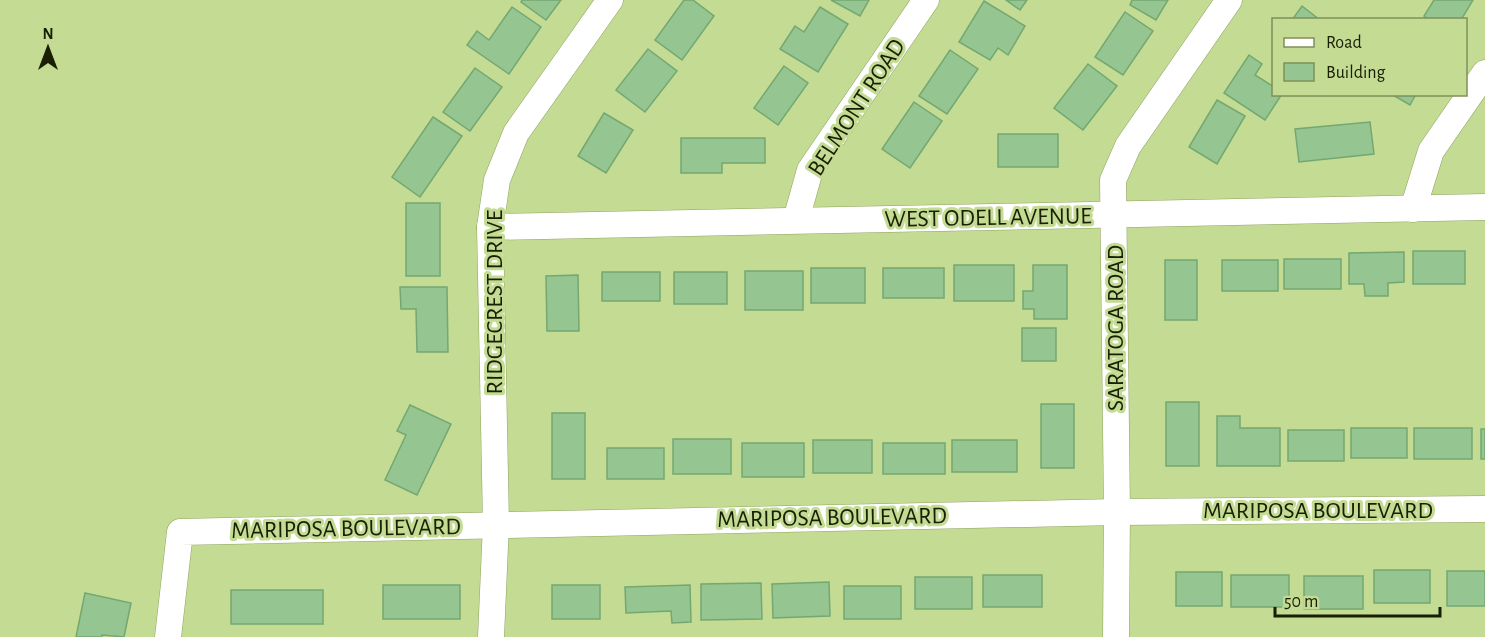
<svg xmlns="http://www.w3.org/2000/svg" width="1485" height="637" viewBox="0 0 1485 637" font-family="'Alegreya Sans',sans-serif">
<rect width="100%" height="100%" fill="#c4db94"/>
<g fill="#95c591" stroke="#74a870" stroke-width="1.5">
<path d="M522,0H561L546,20L521,2Z"/>
<path d="M684,0H693L714,16L682,60L655,40Z"/>
<path d="M831,0H869L860,16Z"/>
<path d="M1006,0H1027L1020,10Z"/>
<path d="M1132,0H1168L1156,20L1130,5Z"/>
<path d="M1434,0H1473L1461,20H1429L1424,16Z"/>
<path d="M984,1L1025,26L1008,55L998,48L990,60L959,42Z"/>
<path d="M1302,6L1320,20H1292Z"/>
<path d="M512,7L541,27L509,74L467,45L477,31L489,40Z"/>
<path d="M820,7L848,24L818,72L780,49L795,26L804,32Z"/>
<path d="M1125,12L1153,31L1123,75L1095,57Z"/>
<path d="M648,49L677,71L645,112L616,90Z"/>
<path d="M950,50L978,69L947,114L919,96Z"/>
<path d="M1249,55L1262,64L1255,75L1274,87V94H1282L1265,120L1224,93Z"/>
<path d="M1088,64L1117,86L1083,130L1054,108Z"/>
<path d="M784,66L808,83L778,125L754,108Z"/>
<path d="M475,68L502,87L470,131L443,112Z"/>
<path d="M1391,94H1416L1410,105Z"/>
<path d="M1217,100L1245,116L1217,164L1189,147Z"/>
<path d="M914,102L942,121L910,168L882,149Z"/>
<path d="M604,113L633,130L606,173L578,156Z"/>
<path d="M433,117L462,136L420,197L392,177Z"/>
<path d="M1370,122L1374,154L1299,162L1295,129Z"/>
<rect x="998" y="134" width="60" height="33"/>
<path d="M681,138H765V163H722V173H681Z"/>
<rect x="406" y="203" width="34" height="73"/>
<rect x="1413" y="251" width="52" height="33"/>
<path d="M1404,252V282L1388,283V296H1365L1364,284H1349V253Z"/>
<rect x="1284" y="259" width="57" height="30"/>
<rect x="1165" y="260" width="32" height="60"/>
<rect x="1222" y="260" width="56" height="31"/>
<rect x="954" y="265" width="60" height="36"/>
<path d="M1033,265H1067V319H1034V309H1023V291H1033Z"/>
<rect x="811" y="268" width="54" height="35"/>
<rect x="883" y="268" width="61" height="30"/>
<rect x="745" y="271" width="58" height="39"/>
<rect x="602" y="272" width="58" height="29"/>
<rect x="674" y="272" width="53" height="32"/>
<path d="M578,275L579,331H547L546,276Z"/>
<path d="M400,287H447L448,352H417L416,309H401Z"/>
<rect x="1022" y="328" width="34" height="33"/>
<rect x="1166" y="402" width="33" height="64"/>
<rect x="1041" y="404" width="33" height="64"/>
<path d="M410,405L451,424L417,495L385,480L406,435L397,431Z"/>
<rect x="552" y="413" width="33" height="66"/>
<path d="M1217,416H1240V428H1280V466H1217Z"/>
<rect x="1351" y="428" width="56" height="30"/>
<rect x="1414" y="428" width="58" height="31"/>
<rect x="1481" y="429" width="4" height="30"/>
<rect x="1288" y="430" width="56" height="31"/>
<rect x="673" y="439" width="58" height="35"/>
<rect x="813" y="440" width="59" height="33"/>
<rect x="952" y="440" width="65" height="32"/>
<rect x="742" y="443" width="62" height="34"/>
<rect x="883" y="443" width="62" height="31"/>
<rect x="607" y="448" width="57" height="31"/>
<rect x="1374" y="570" width="56" height="33"/>
<rect x="1447" y="571" width="38" height="35"/>
<rect x="1176" y="572" width="46" height="34"/>
<rect x="983" y="575" width="59" height="32"/>
<rect x="1231" y="575" width="58" height="32"/>
<rect x="1304" y="576" width="59" height="33"/>
<rect x="915" y="577" width="57" height="32"/>
<path d="M829,582L830,616L773,618L772,584Z"/>
<path d="M761,583L762,619L701,620V584Z"/>
<rect x="383" y="585" width="77" height="34"/>
<rect x="552" y="585" width="48" height="34"/>
<path d="M690,585L691,622L672,623L671,611L626,613L625,587Z"/>
<rect x="844" y="586" width="57" height="33"/>
<rect x="231" y="590" width="92" height="34"/>
<path d="M85,593L131,603L124,637L102,635V637H76Z"/>
</g>
<g fill="none" stroke-linecap="round" stroke-linejoin="round">
<defs>
<g id="minor">
<path d="M1413,209L1431,151L1485,73"/>
<path d="M796,220L810,170L926,0"/>
<path d="M490,227L1485,207"/>
<path d="M168,637L180,532L1117,512L1485,509"/>
<path d="M491,637L496,524L490,227L497,180L516,133L610,0"/>
<path d="M1116,637L1117,512L1113,180L1128,146L1229,0"/>
</g>
</defs>
<use href="#minor" stroke="#8fa45e" stroke-width="27"/>
<use href="#minor" stroke="#fff" stroke-width="26"/>
</g>
<g text-anchor="middle" stroke-width="6" stroke-linejoin="round" paint-order="stroke">
<g font-size="24" fill="#181f03" stroke="#c4db94">
<text transform="translate(856 107) rotate(-57)" y="8">BELMONT ROAD</text>
<text transform="translate(988 217) rotate(-1)" y="8">WEST ODELL AVENUE</text>
<text transform="translate(494 302) rotate(-90)" y="8">RIDGECREST DRIVE</text>
<text transform="translate(1115 328) rotate(-90)" y="8">SARATOGA ROAD</text>
<text x="1318" y="518">MARIPOSA BOULEVARD</text>
<text transform="translate(832 517) rotate(-1)" y="8">MARIPOSA BOULEVARD</text>
<text transform="translate(346 528) rotate(-1)" y="8">MARIPOSA BOULEVARD</text>
</g>
</g>
<rect x="1272" y="18" width="195" height="78" fill="#c4db94" stroke="#7f905a" stroke-width="1.5"/>
<rect x="1284" y="38" width="30" height="9" fill="#ffffff" stroke="#7f905a" stroke-width="1.5"/>
<text x="1326" y="48" font-size="18" fill="#181f03">Road</text>
<rect x="1284" y="63" width="30" height="18" fill="#95c591" stroke="#7f905a" stroke-width="1.5"/>
<text x="1326" y="78" font-size="18" fill="#181f03">Building</text>
<g transform="translate(48 48)" stroke="#c4db94" stroke-width="4.5" paint-order="stroke">
<path d="M0-4.5L10 22L0 15L-10 22Z" fill="#181f03"/>
<text y="-9" font-size="16" font-weight="bold" text-anchor="middle" fill="#181f03">N</text>
</g>
<path d="M1275 607v9h165v-9" fill="none" stroke="#181f03" stroke-width="3"/>
<text x="1284" y="607" font-size="18" fill="#181f03" stroke="#c4db94" stroke-width="4.5" paint-order="stroke">50 m</text>
</svg>
